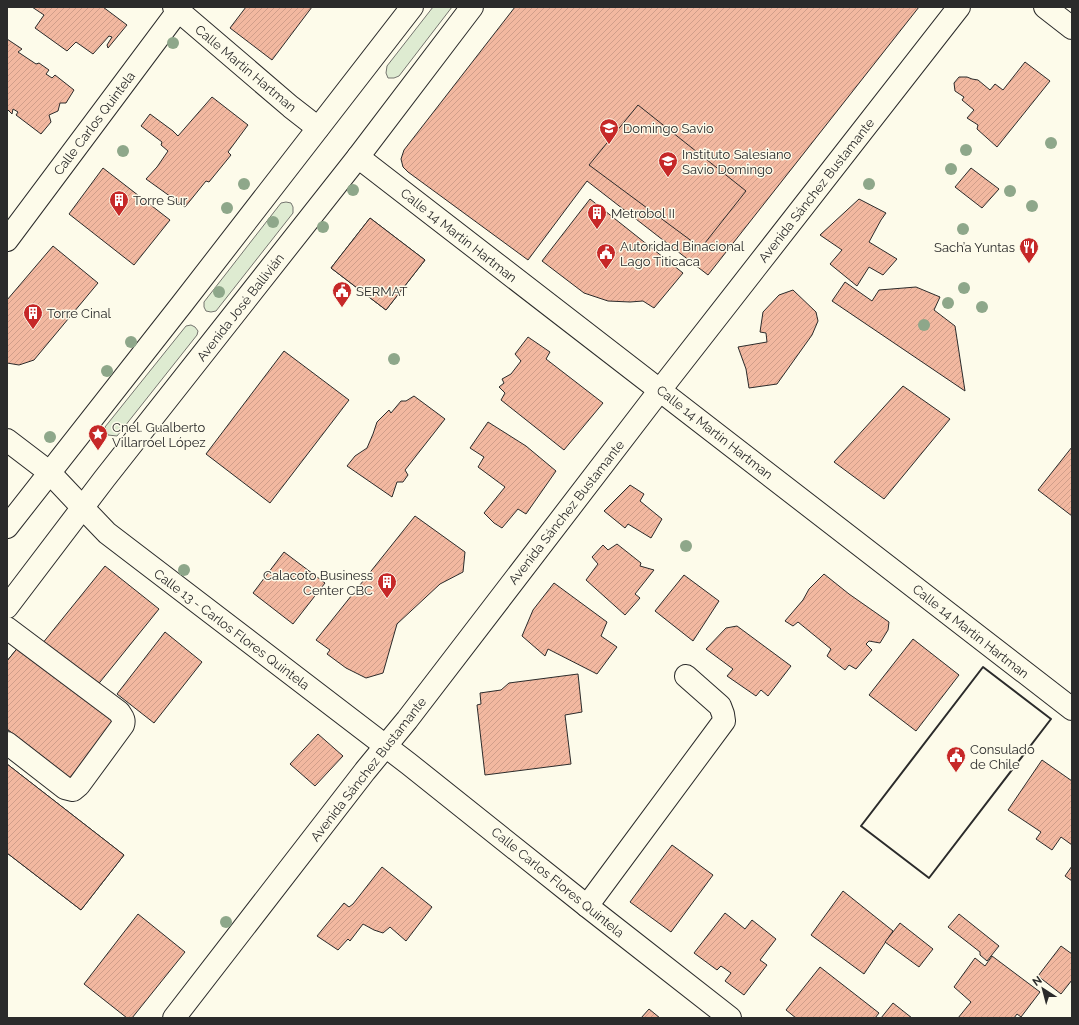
<svg xmlns="http://www.w3.org/2000/svg" width="1079" height="1025" viewBox="0 0 1079 1025" font-family="Raleway,sans-serif">
<defs>
<pattern id="building-hatch" width="6" height="6" patternUnits="userSpaceOnUse"><rect width="6" height="6" fill="#f2b8a0"/><path d="M-1 1l2-2M0 6l6-6M5 7l2-2" fill="none" stroke="#d09e8a"/></pattern>
</defs>
<rect width="100%" height="100%" fill="#fdfbea"/>
<g fill="#deebd1" stroke="#74746e">
<path d="M433,7H452L399,76L394,78H388L386,73L387,66Z"/>
<path d="M286,202L291,203L293,207V213L216,311L211,312L206,311L204,307V302L281,203Z"/>
<path d="M191,325L195,327L198,331L197,335L117,436L108,435L105,427L186,326Z"/>
</g>
<g fill="url(#building-hatch)" stroke="#2b2b2b">
<path d="M32,7H103L127,25L108,48L107,45L112,37L109,36L93,54L76,42L67,51L35,28L44,15Z"/>
<path d="M246,7H312L272,60L230,28Z"/>
<path d="M515,7H919L708,275L587,181L528,260L408,172L403,167L401,159L404,150Z"/>
<path d="M7,39L22,49L18,52L36,64L39,63L49,70L46,74L52,78L55,75L74,90L66,103H60L58,111L49,115L51,122L41,134L16,115L18,112L13,109L12,114L7,109Z"/>
<path d="M1025,62L1050,81L997,147L977,129L978,125L967,118L974,110L962,100L964,97L955,91L954,83L959,77H967L972,79L978,80L990,90L995,84L1003,90Z"/>
<path d="M212,97L248,125L228,152L231,155L209,182L206,181L185,207L146,179L157,167L168,151L161,145L162,142L141,126L150,114L173,131L178,136Z"/>
<path d="M638,105L746,191L701,248L589,165Z"/>
<path d="M103,168L170,220L134,265L69,214Z"/>
<path d="M971,168L999,189L982,208L955,187Z"/>
<path d="M590,199L683,273L654,308L643,301L630,302L608,301L584,293L542,261Z"/>
<path d="M859,199L886,213L881,220L869,242L897,259L883,275L869,267L857,286L830,264L842,250L820,235Z"/>
<path d="M370,218L425,260L386,310L331,268Z"/>
<path d="M370,218L425,260L386,310L331,268Z"/>
<path d="M53,246L98,283L34,360L19,365L7,363V300Z"/>
<path d="M845,282L872,301L879,290L916,287L940,297L934,310L955,326L965,391L832,301Z"/>
<path d="M793,290L816,312L818,321L812,335L777,384L749,388L746,369L738,347L767,342L766,333L760,332L763,312L779,295Z"/>
<path d="M528,337L550,352L546,359L603,403L564,450L501,400L505,393L499,387L504,383L502,379L511,374L521,361L515,354Z"/>
<path d="M284,351L349,400L270,503L206,454Z"/>
<path d="M903,386L950,419L884,499L834,462Z"/>
<path d="M414,396L445,419L405,470L408,475L403,482H397L392,497L347,466L355,456L367,448L373,434L377,422L389,410L391,413L401,401H406Z"/>
<path d="M488,422L526,446L556,471L526,514L518,509L502,528L494,523L484,513L505,487L478,467L484,457L470,448Z"/>
<path d="M1072,447V516L1038,490Z"/>
<path d="M630,485L644,494L640,501L662,519L651,538L628,524L625,528L604,511Z"/>
<path d="M415,516L465,552L463,572L440,584L397,624L383,673L366,678L346,668L327,654L330,650L316,640Z"/>
<path d="M617,544L641,563L640,566L654,570L635,594L640,598L625,615L586,580L598,564L592,557L603,545L608,550Z"/>
<path d="M284,552L325,583L293,624L253,593Z"/>
<path d="M105,566L159,609L96,687L42,644Z"/>
<path d="M824,574L849,594L889,622L888,630L880,643L869,641L866,644L872,650L856,669L849,665L845,670L827,656L831,649L798,622L793,626L785,621L803,600L809,589Z"/>
<path d="M684,575L719,601L693,641L655,611Z"/>
<path d="M554,583L607,622L601,636L617,647L597,674L548,649L545,656L522,636L533,610Z"/>
<path d="M737,626L791,666L768,696L761,690L756,696L727,676L733,669L706,649L726,628Z"/>
<path d="M165,632L202,662L154,723L117,694Z"/>
<path d="M913,639L959,675L916,731L869,695Z"/>
<path d="M20,645L115,719L70,778L7,729V661Z"/>
<path d="M20,645L115,719L70,778L7,729V661Z"/>
<path d="M578,674L582,712L565,715L571,764L485,775L477,705L481,704L480,693L501,690L509,683Z"/>
<path d="M318,734L343,756L315,786L290,764Z"/>
<path d="M1042,760L1072,781V845L1061,837L1052,850L1036,839L1041,832L1008,810Z"/>
<path d="M7,764L124,855L81,910L7,853Z"/>
<path d="M7,764L124,855L81,910L7,853Z"/>
<path d="M672,845L713,875L671,932L630,902Z"/>
<path d="M1072,866V881L1065,876Z"/>
<path d="M382,867L432,907L406,941L390,927L383,933L374,930L363,924L350,941L348,939L338,950L317,936L344,903L349,907L353,904Z"/>
<path d="M843,891L893,931L864,974L811,935Z"/>
<path d="M725,913L745,929L752,920L776,939L760,960L767,965L744,995L725,981L731,973L721,966L717,970L694,953Z"/>
<path d="M138,914L185,952L132,1018H127L84,984Z"/>
<path d="M959,914L999,946L987,961L980,955V952L948,927Z"/>
<path d="M900,923L933,949L919,967L885,942Z"/>
<path d="M1061,946L1072,954V980L1061,994L1038,976Z"/>
<path d="M992,956L1040,992L1021,1017L1017,1014L1014,1018H958L971,1002L954,987L975,958L985,966Z"/>
<path d="M820,967L879,1013L875,1018H796L786,1010Z"/>
<path d="M893,1003L912,1018H881Z"/>
<path d="M649,1009L660,1018H641Z"/>
</g>
<g fill="none" stroke-linecap="round" stroke-linejoin="round">
<defs>
<g id="minor">
<path d="M174,7L291,107L318,128"/>
<path d="M1045,7L1072,28"/>
<path d="M358,157L1072,709"/>
<path d="M7,240L181,7"/>
<path d="M83,508L107,533L409,764L587,906L730,1018"/>
<path d="M7,628L119,712C122,717 125,719 123,725L79,785L73,790L65,788L7,743"/>
<path d="M587,906L724,721L723,714L720,706L686,676"/>
<path d="M174,1018L365,771L407,720L660,390L959,7"/>
</g>
<g id="major">
<path d="M7,440L49,472L83,508"/>
<path d="M7,527L182,304L412,7"/>
<path d="M7,607L105,478L358,157L472,7"/>
</g>
</defs>
<use href="#minor" stroke="#2b2b2b" stroke-width="24"/>
<use href="#major" stroke="#2b2b2b" stroke-width="24"/>
<use href="#minor" stroke="#fdfbea" stroke-width="22"/>
<use href="#major" stroke="#fdfbea" stroke-width="22"/>
<path stroke="#2b2b2b" stroke-width="2" d="M983,667L1051,719L929,878L861,826Z"/>
</g>
<g fill="#8ea78a">
<circle cx="173" cy="43" r="6"/>
<circle cx="1051" cy="143" r="6"/>
<circle cx="966" cy="150" r="6"/>
<circle cx="123" cy="151" r="6"/>
<circle cx="951" cy="169" r="6"/>
<circle cx="244" cy="184" r="6"/>
<circle cx="869" cy="184" r="6"/>
<circle cx="353" cy="190" r="6"/>
<circle cx="1010" cy="191" r="6"/>
<circle cx="1032" cy="206" r="6"/>
<circle cx="227" cy="208" r="6"/>
<circle cx="273" cy="222" r="6"/>
<circle cx="323" cy="227" r="6"/>
<circle cx="963" cy="229" r="6"/>
<circle cx="964" cy="288" r="6"/>
<circle cx="219" cy="292" r="6"/>
<circle cx="948" cy="303" r="6"/>
<circle cx="982" cy="307" r="6"/>
<circle cx="924" cy="325" r="6"/>
<circle cx="131" cy="342" r="6"/>
<circle cx="394" cy="359" r="6"/>
<circle cx="107" cy="371" r="6"/>
<circle cx="50" cy="437" r="6"/>
<circle cx="686" cy="546" r="6"/>
<circle cx="184" cy="570" r="6"/>
<circle cx="226" cy="922" r="6"/>
</g>
<defs>
<symbol id="school-pin" viewBox="-11 -11 22 30"><path d="M0 17L-7.5 6A9.5 9.5 0 1 1 7.5 6Z" fill="#c62828" stroke="#fdfbea"/><path d="M0-5L7-2L0 1L-7-2ZM-4 1L0 2.5L4 1V4Q0 6-4 4Z" fill="#fff"/></symbol>
<symbol id="building-pin" viewBox="-11 -11 22 30"><path d="M0 17L-7.5 6A9.5 9.5 0 1 1 7.5 6Z" fill="#c62828" stroke="#fdfbea"/><path d="M-4-6H4V6H1V3H-1V6H-4ZM-2.5-4.3h1.7v1.8h-1.7ZM.8-4.3h1.7v1.8H.8ZM-2.5-1h1.7V.8h-1.7ZM.8-1h1.7V.8H.8Z" fill="#fff"/></symbol>
<symbol id="restaurant-pin" viewBox="-11 -11 22 30"><path d="M0 17L-7.5 6A9.5 9.5 0 1 1 7.5 6Z" fill="#c62828" stroke="#fdfbea"/><path d="M-5-6h1v4h1v-4h1v4h1v-4h1v5L-1.5 .5V6h-2V.5L-5-1ZM5-6V6H3V1.5H1.5Q1.5-4 5-6Z" fill="#fff"/></symbol>
<symbol id="civic-pin" viewBox="-11 -11 22 30"><path d="M0 17L-7.5 6A9.5 9.5 0 1 1 7.5 6Z" fill="#c62828" stroke="#fdfbea"/><path d="M-.6-6.5H3V-4.5H.6V-3L4-1V1h2V6H-6V1h2V-1L-.6-3ZM-1.2 2.5V6h2.4V2.5Z" fill="#fff"/></symbol>
<symbol id="sight-pin" viewBox="-11 -11 22 30"><path d="M0 17L-7.5 6A9.5 9.5 0 1 1 7.5 6Z" fill="#c62828" stroke="#fdfbea"/><path d="M0-6L1.8-2.2L6-1.7L2.9 1.2L3.7 5.4L0 3.3L-3.7 5.4L-2.9 1.2L-6-1.7L-1.8-2.2Z" fill="#fff"/></symbol>
</defs>
<g fill-rule="evenodd">
<use href="#school-pin" x="598" y="117" width="22" height="30"/>
<use href="#school-pin" x="657" y="150" width="22" height="30"/>
<use href="#building-pin" x="108" y="189" width="22" height="30"/>
<use href="#building-pin" x="586" y="202" width="22" height="30"/>
<use href="#restaurant-pin" x="1018" y="236" width="22" height="30"/>
<use href="#civic-pin" x="595" y="242" width="22" height="30"/>
<use href="#civic-pin" x="331" y="280" width="22" height="30"/>
<use href="#building-pin" x="22" y="302" width="22" height="30"/>
<use href="#sight-pin" x="87" y="423" width="22" height="30"/>
<use href="#building-pin" x="376" y="571" width="22" height="30"/>
<use href="#civic-pin" x="945" y="745" width="22" height="30"/>
</g>
<g text-anchor="middle" stroke-width="3" stroke-linejoin="round" paint-order="stroke">
<g font-size="13" fill="#2b2b2b" stroke="#fdfbea">
<text transform="translate(246 68) rotate(40)" y="5">Calle Martin Hartman</text>
<text transform="translate(94 123) rotate(-53)" y="5">Calle Carlos Quintela</text>
<text transform="translate(816 190) rotate(-52)" y="5">Avenida Sánchez Bustamante</text>
<text transform="translate(459 235) rotate(38)" y="5">Calle 14 Martin Hartman</text>
<text transform="translate(240 307) rotate(-52)" y="5">Avenida José Ballivián</text>
<text transform="translate(715 432) rotate(38)" y="5">Calle 14 Martin Hartman</text>
<text transform="translate(566 512) rotate(-52)" y="5">Avenida Sánchez Bustamante</text>
<text transform="translate(232 629) rotate(37)" y="5">Calle 13 - Carlos Flores Quintela</text>
<text transform="translate(971 631) rotate(38)" y="5">Calle 14 Martin Hartman</text>
<text transform="translate(368 769) rotate(-52)" y="5">Avenida Sánchez Bustamante</text>
<text transform="translate(558 882) rotate(39)" y="5">Calle Carlos Flores Quintela</text>
</g>
<g font-size="13" fill="#2b2b2b" stroke="#fdfbea" text-anchor="start">
<text x="623" y="133">Domingo Savio</text>
<text x="682" y="159">Instituto Salesiano<tspan x="682" dy="15">Savio Domingo</tspan></text>
<text x="133" y="205">Torre Sur</text>
<text x="611" y="218">Metrobol II</text>
<text x="620" y="251">Autoridad Binacional<tspan x="620" dy="15">Lago Titicaca</tspan></text>
<text x="1015" y="252" text-anchor="end">Sach’a Yuntas</text>
<text x="356" y="296">SERMAT</text>
<text x="47" y="318">Torre Cinal</text>
<text x="112" y="432">Cnel. Gualberto<tspan x="112" dy="15">Villarroel López</tspan></text>
<text x="373" y="580" text-anchor="end">Calacoto Business<tspan x="373" dy="15">Center CBC</tspan></text>
<text x="970" y="754">Consulado<tspan x="970" dy="15">de Chile</tspan></text>
</g>
</g>
<rect width="1079" height="1025" fill="none" stroke="#2b2b2b" stroke-width="16"/>
<g transform="translate(1043 989) rotate(324)" stroke="#fdfbea" stroke-width="3" paint-order="stroke">
<path d="M0-3L7 15L0 10L-7 15Z" fill="#2b2b2b"/>
<text y="-6" font-size="11" font-weight="bold" text-anchor="middle" fill="#2b2b2b">N</text>
</g>
</svg>
